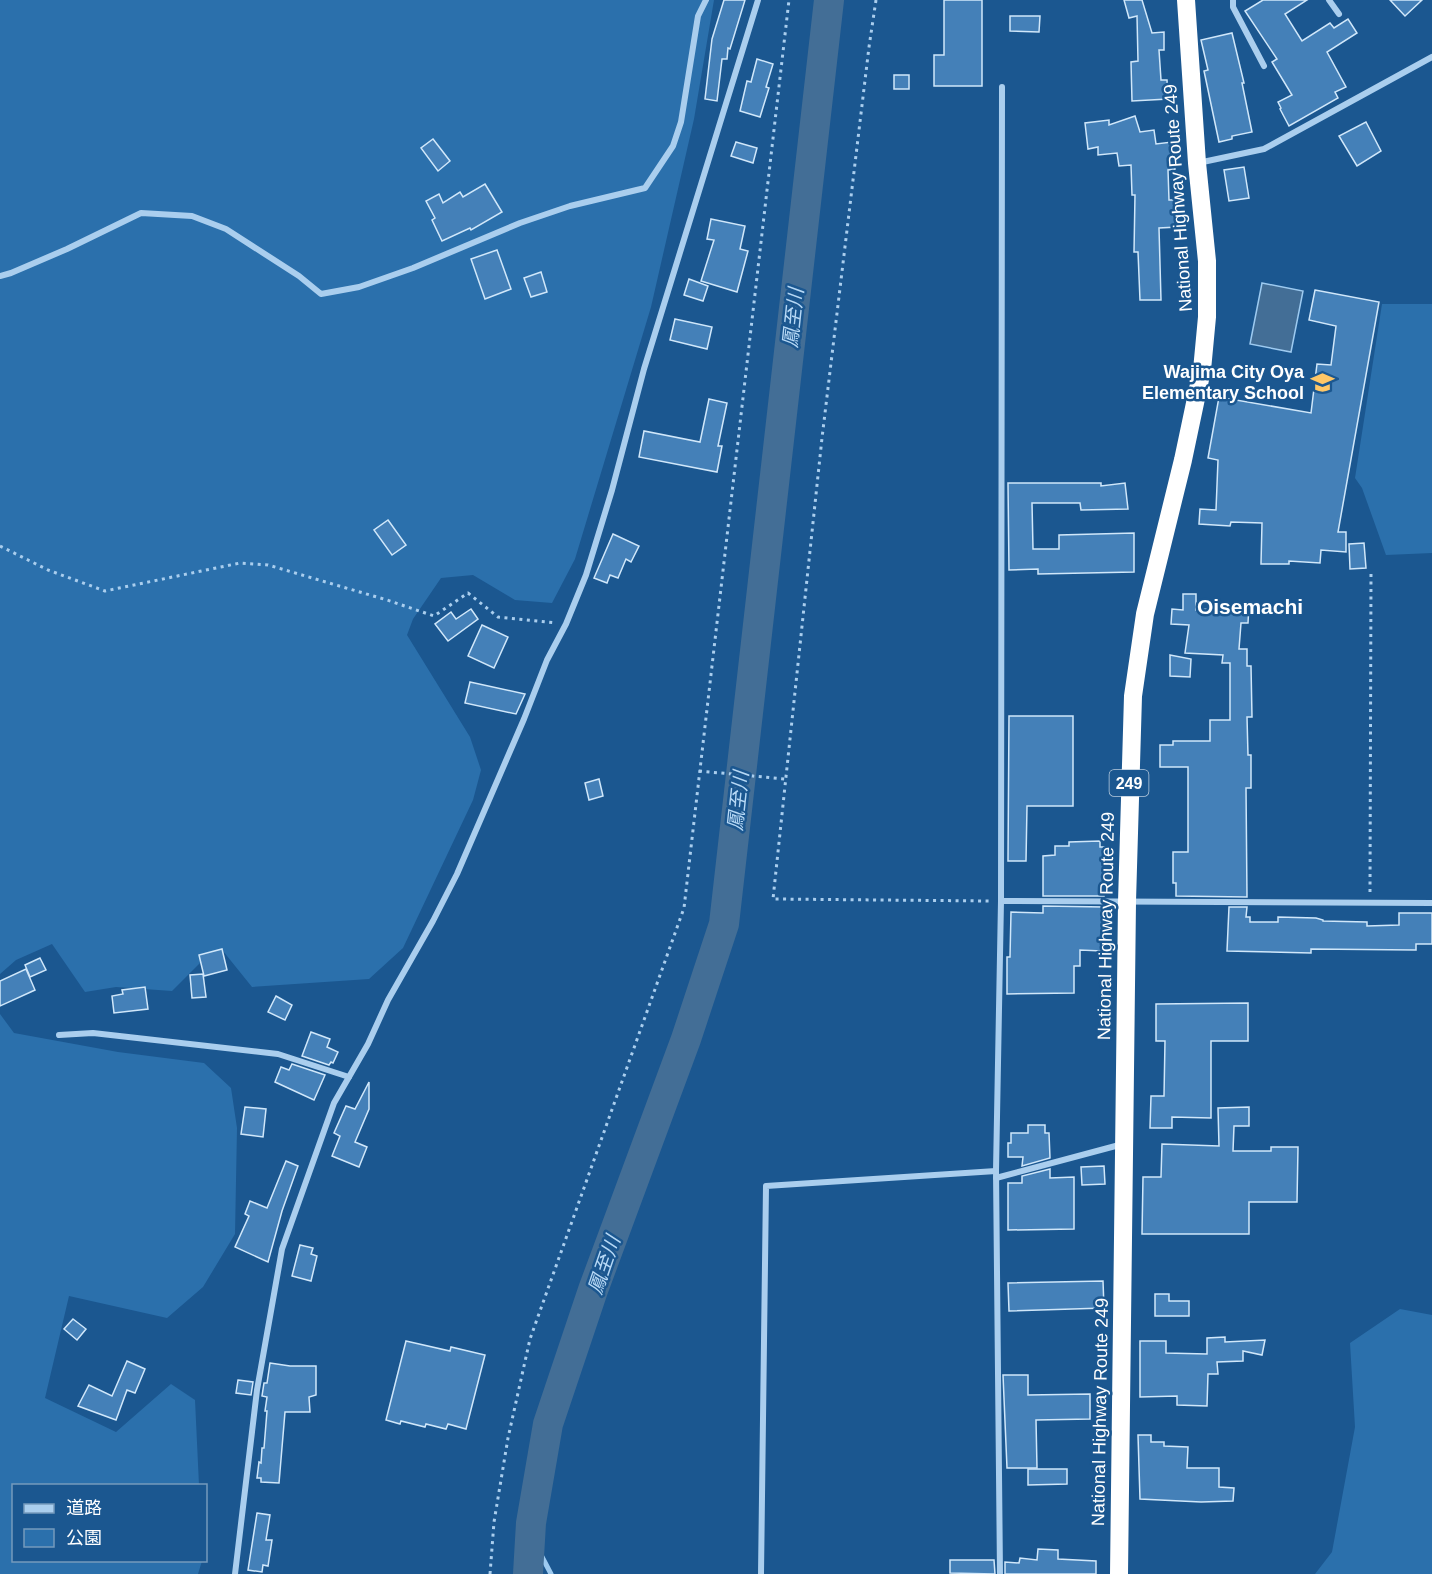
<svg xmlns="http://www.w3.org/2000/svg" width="1432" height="1574" viewBox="0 0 1432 1574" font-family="Arial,'Noto Sans JP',sans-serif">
<rect width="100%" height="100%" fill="#1b5790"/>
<g fill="#2b70ac">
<path d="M0,0H714L694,119L651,307L575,559L552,603L515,600L473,575L441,578L413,619L407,635L470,737L481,770L473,800L403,948L369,979L252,987L223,951L206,957L172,991L116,987L85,992L52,944L16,960L0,974Z"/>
<path d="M1382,304H1432V553L1386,555L1362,488L1355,478Z"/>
<path d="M0,1014L14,1033L118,1052L204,1063L231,1088L237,1128L235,1234L203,1287L167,1318L69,1296L45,1398L116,1432L171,1384L195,1400L199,1485L14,1486V1560L202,1561L198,1574H0Z"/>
<path d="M1400,1309L1432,1315V1574H1315L1332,1552L1355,1427L1350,1343Z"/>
</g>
<path fill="#436e96" stroke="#9dcaf0" stroke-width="1.5" d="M1262,283L1303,291L1291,352L1250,344Z"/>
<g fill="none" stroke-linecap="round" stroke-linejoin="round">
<path stroke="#9dcaf0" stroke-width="5" d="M530,1534L551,1574"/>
<path stroke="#436e96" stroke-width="30" d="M528,1574L531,1523L548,1424L593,1290L686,1039L724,924L829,0"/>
</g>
<g fill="#4480b8" stroke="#d0e7fa" stroke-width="1.5">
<path d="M724,0H745L730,49L728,48L727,59H722L717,101L705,99L712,39Z"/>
<path d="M944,0H982V86H934V55H944Z"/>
<path d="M1124,0H1142L1152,33L1164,32V50H1159L1161,80H1167L1168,99L1132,101L1131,62L1138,61L1137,16L1129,18Z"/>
<path d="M1263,0H1307L1285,14L1302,41L1330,23L1334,28L1348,19L1357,33L1327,52L1346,87L1335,92L1338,98L1289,126L1280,109L1281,108L1278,102L1292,95L1272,62L1277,59L1245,11Z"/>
<path d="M1390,0H1422L1405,16Z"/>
<path d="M1010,16H1040L1039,32L1010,31Z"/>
<path d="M1232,33L1244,83H1242L1252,132L1232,136V139L1219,142L1204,71L1208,70L1201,40Z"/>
<path d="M757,59L773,64L766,87L769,88L760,117L740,111L747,81L751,82Z"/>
<rect x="894" y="75" width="15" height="14"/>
<path d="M1135,116L1140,132L1154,130L1156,144L1172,142L1175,169L1168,170L1169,200H1178V227L1159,228L1161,300H1140L1138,252H1134L1135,195H1132L1131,165L1119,166L1117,153L1098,155V147L1088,149L1085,123L1109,120V125Z"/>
<path d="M1366,122L1381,151L1357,166L1339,136Z"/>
<path d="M433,139L450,161L438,171L421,148Z"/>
<path d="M736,142L757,148L753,163L731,156Z"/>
<path d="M1244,167L1249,198L1229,201L1224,170Z"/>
<path d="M485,184L502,212L471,230L470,228L442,241L432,220L435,218L426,201L439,194L443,203L460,192L463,197Z"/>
<path d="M711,219L745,226L740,249L748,251L737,292L701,281L714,240L707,239Z"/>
<path d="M497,250L511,289L485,299L471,259Z"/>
<path d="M541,272L547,292L531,297L524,278Z"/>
<path d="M689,279L708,286L703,301L684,295Z"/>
<path d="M1315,290L1379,302L1338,532H1346V552L1321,550L1320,563L1289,561V564H1261L1262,523L1231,522L1230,526L1199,524L1200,509L1216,510L1218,460L1208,458L1219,397L1311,413L1317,364L1331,365L1336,326L1309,320Z"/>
<path d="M675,319L712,327L707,349L670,340Z"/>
<path d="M709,399L727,403L718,446H722L717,472L639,457L644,431L700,442Z"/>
<path d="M1008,483H1101V486L1125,483L1128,509L1081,510L1080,503H1032L1033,549H1059V535L1134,533V572L1038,574V569L1009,570Z"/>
<path d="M388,520L406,545L392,555L374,530Z"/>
<path d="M613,534L639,546L631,562L626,559L618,578L610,575L607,583L594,578Z"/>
<path d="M1364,543L1366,568L1350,569L1349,544Z"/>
<path d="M1183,594H1196V610L1225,608V604L1249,605L1248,623H1241L1239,649H1247V666H1251L1252,717H1247L1248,755H1251V788H1246L1247,897L1176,896V883H1173V852H1188V767H1160V745H1173V741H1210V720H1230V663H1222L1223,655L1185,653L1189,625L1171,624L1172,609L1183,610Z"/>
<path d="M471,609L478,619L448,641L435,624L451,612L456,619Z"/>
<path d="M482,625L508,637L494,668L468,656Z"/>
<path d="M1170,655L1191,659L1190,677L1170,676Z"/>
<path d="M470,682L525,694L516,714L465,703Z"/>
<path d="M1009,716H1073V806H1027L1026,861H1008Z"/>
<path d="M599,779L603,796L589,800L585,783Z"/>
<path d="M1100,841V847H1105L1104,896H1043V856L1055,855V846H1069V842Z"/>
<path d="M1043,906L1104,907L1102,951L1080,950V966H1074V993L1007,994V957H1010L1011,912L1043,913Z"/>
<path d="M1229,907H1247L1246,917H1250V922H1278V917L1316,918L1323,920V921L1367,922V926L1399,925V913H1432V944H1416V950L1311,949V953L1227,951Z"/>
<path d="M222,949L227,970L204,976L199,955Z"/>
<path d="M40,958L46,970L30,977L25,965Z"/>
<path d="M26,969L35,990L0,1006V981Z"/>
<path d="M203,974L206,997L192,998L190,975Z"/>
<path d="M145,987L148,1009L114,1013L112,996L123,994L122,990Z"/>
<path d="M276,996L292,1005L285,1020L268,1012Z"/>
<path d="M1248,1003V1041H1211V1118L1172,1117V1128H1150L1151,1096H1164L1165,1041H1156V1004Z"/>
<path d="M311,1032L330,1039L327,1047L338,1052L333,1063L331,1062L329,1065L302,1056Z"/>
<path d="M292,1064L325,1075L314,1100L275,1082L281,1067L289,1070Z"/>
<path d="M369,1082V1109L355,1142L367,1147L359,1167L332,1156L340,1136L334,1133L346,1106L355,1109Z"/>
<path d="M245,1107L266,1109L263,1137L241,1134Z"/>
<path d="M1249,1107V1126H1234L1233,1151H1271V1147H1298L1297,1202H1249V1234H1142L1143,1177H1161L1162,1144L1219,1146L1218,1108Z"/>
<path d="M1028,1125H1045V1133H1049L1050,1158L1022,1166L1023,1157H1008V1143H1011V1133H1028Z"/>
<path d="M286,1161L298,1166L282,1211L268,1262L235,1247L249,1216L245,1214L250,1201L267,1208Z"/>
<path d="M1104,1166L1105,1184L1082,1185L1081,1167Z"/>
<path d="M1050,1169V1178L1074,1177V1229L1008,1230V1183H1022V1176Z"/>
<path d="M300,1245L313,1248L311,1254L317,1256L311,1281L292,1276Z"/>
<path d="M1103,1281L1104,1308L1009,1311L1008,1283Z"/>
<path d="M1155,1294H1169V1301H1189V1316H1155Z"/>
<path d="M73,1319L86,1329L77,1340L64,1329Z"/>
<path d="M1225,1337V1342L1265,1340L1262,1355L1243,1351V1361L1217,1362L1218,1374H1208L1207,1406L1177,1405V1396L1140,1397V1341H1166V1353L1207,1354V1338Z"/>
<path d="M406,1341L450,1351L451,1347L485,1355L466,1429L448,1424L446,1429L426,1424L425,1427L401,1421L400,1424L386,1420Z"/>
<path d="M127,1361L145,1369L135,1393L127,1390L116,1420L78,1406L89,1385L112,1396Z"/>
<path d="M270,1363L290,1366H316V1395L309,1397L310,1412H285L279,1483L261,1482V1478H257L259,1462L261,1463L262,1448H264L267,1411H265L267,1397L262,1396L264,1383H267Z"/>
<path d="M1003,1375H1028V1395L1090,1394V1419L1036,1420L1037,1468H1007Z"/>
<path d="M238,1380L253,1382L251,1395L236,1393Z"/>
<path d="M1138,1435H1151V1442H1164V1446L1188,1447L1187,1468H1219V1487L1234,1488L1233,1501L1201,1502L1140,1499Z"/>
<path d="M1028,1469H1067V1484L1028,1485Z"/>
<path d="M257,1513L270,1515L266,1540H272L268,1566L263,1565L262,1572L248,1570Z"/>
<path d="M1038,1549L1058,1550V1559L1096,1561V1574H1005V1562L1019,1563L1020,1558L1037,1560Z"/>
<path d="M950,1560H994L995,1574L950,1573Z"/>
</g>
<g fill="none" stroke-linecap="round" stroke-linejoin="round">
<g stroke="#aaceee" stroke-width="3" stroke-dasharray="3 4.5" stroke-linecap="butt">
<path d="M876,0L869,47L822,438L773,899L990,901"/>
<path d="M0,546L48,570L105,591L240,563L268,565L387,600L434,616L468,593L498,617L556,623"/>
<path d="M699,771L785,779"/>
<path d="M1370,892L1371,572"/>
<path d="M490,1574L494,1522L508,1438L530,1339L684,908L789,0"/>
</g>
<g stroke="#aaceee" stroke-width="6">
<path d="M1233,0V7L1264,66"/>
<path d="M1329,0L1339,14"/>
<path d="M1198,163L1264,149L1432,57"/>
<path d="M0,276L11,273L67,249L141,213L192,216L226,229L299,276L321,294L359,287L413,268L520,223L570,206L645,188L673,146L681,122L698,16L706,0"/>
<path d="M1001,901L1432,903"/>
<path d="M59,1035L93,1033L278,1054L349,1077"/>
<path d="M996,1178L1123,1144"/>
<path d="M235,1574L257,1390L282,1249L334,1103L368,1044L388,1000L433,921L457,874L524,719L547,660L566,624L586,575L612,490L644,369L758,0"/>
<path d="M761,1574L766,1186L996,1171"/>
<path d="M1000,1574L996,1171L1001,901L1002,87"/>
</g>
<path stroke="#fff" stroke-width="18" d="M1119,1574L1127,902L1133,696L1145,614L1183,460L1202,370L1207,317V261L1197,163L1186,0"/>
</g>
<defs>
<symbol id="school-bare" viewBox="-9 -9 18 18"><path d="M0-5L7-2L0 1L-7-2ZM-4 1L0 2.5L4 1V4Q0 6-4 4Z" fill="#ffc767" stroke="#1b5790" stroke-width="2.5" paint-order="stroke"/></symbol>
</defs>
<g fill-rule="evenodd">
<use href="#school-bare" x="1306" y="366" width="33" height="33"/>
</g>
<g text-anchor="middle" stroke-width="5" stroke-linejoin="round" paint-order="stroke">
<rect fill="#1b5790" stroke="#bbcdde" stroke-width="1.5" x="1109.5" y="770" width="39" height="26" rx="4.5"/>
<g font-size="16" font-weight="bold" fill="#fff">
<text x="1129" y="789">249</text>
</g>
<g font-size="18" fill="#fff" stroke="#1b5790">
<text transform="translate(1178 198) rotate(-94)" y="6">National Highway Route 249</text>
<text transform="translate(1106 926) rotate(-89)" y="6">National Highway Route 249</text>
<text transform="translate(1100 1412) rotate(-89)" y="6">National Highway Route 249</text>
</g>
<g font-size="18" font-weight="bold" fill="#fff" stroke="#1b5790" text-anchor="end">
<text x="1304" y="378">Wajima City Oya<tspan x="1304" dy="21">Elementary School</tspan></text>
</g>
<g font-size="20" font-style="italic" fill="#b6d8f5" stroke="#1b5790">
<text transform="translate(793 318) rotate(-84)" y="7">鳳至川</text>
<text transform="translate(738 801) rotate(-84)" y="7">鳳至川</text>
<text transform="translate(604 1265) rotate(-71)" y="7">鳳至川</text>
</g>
<g font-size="21" font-weight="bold" fill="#fff" stroke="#1b5790">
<text x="1250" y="614">Oisemachi</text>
</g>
</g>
<rect x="12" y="1484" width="195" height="78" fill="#1b5790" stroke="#769abc" stroke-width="1.5"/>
<rect x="24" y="1504" width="30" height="9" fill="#aaceee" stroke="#769abc" stroke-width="1.5"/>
<text x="66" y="1514" font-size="18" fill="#ffffff">道路</text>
<rect x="24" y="1529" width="30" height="18" fill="#2b70ac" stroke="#769abc" stroke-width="1.5"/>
<text x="66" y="1544" font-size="18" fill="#ffffff">公園</text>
</svg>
